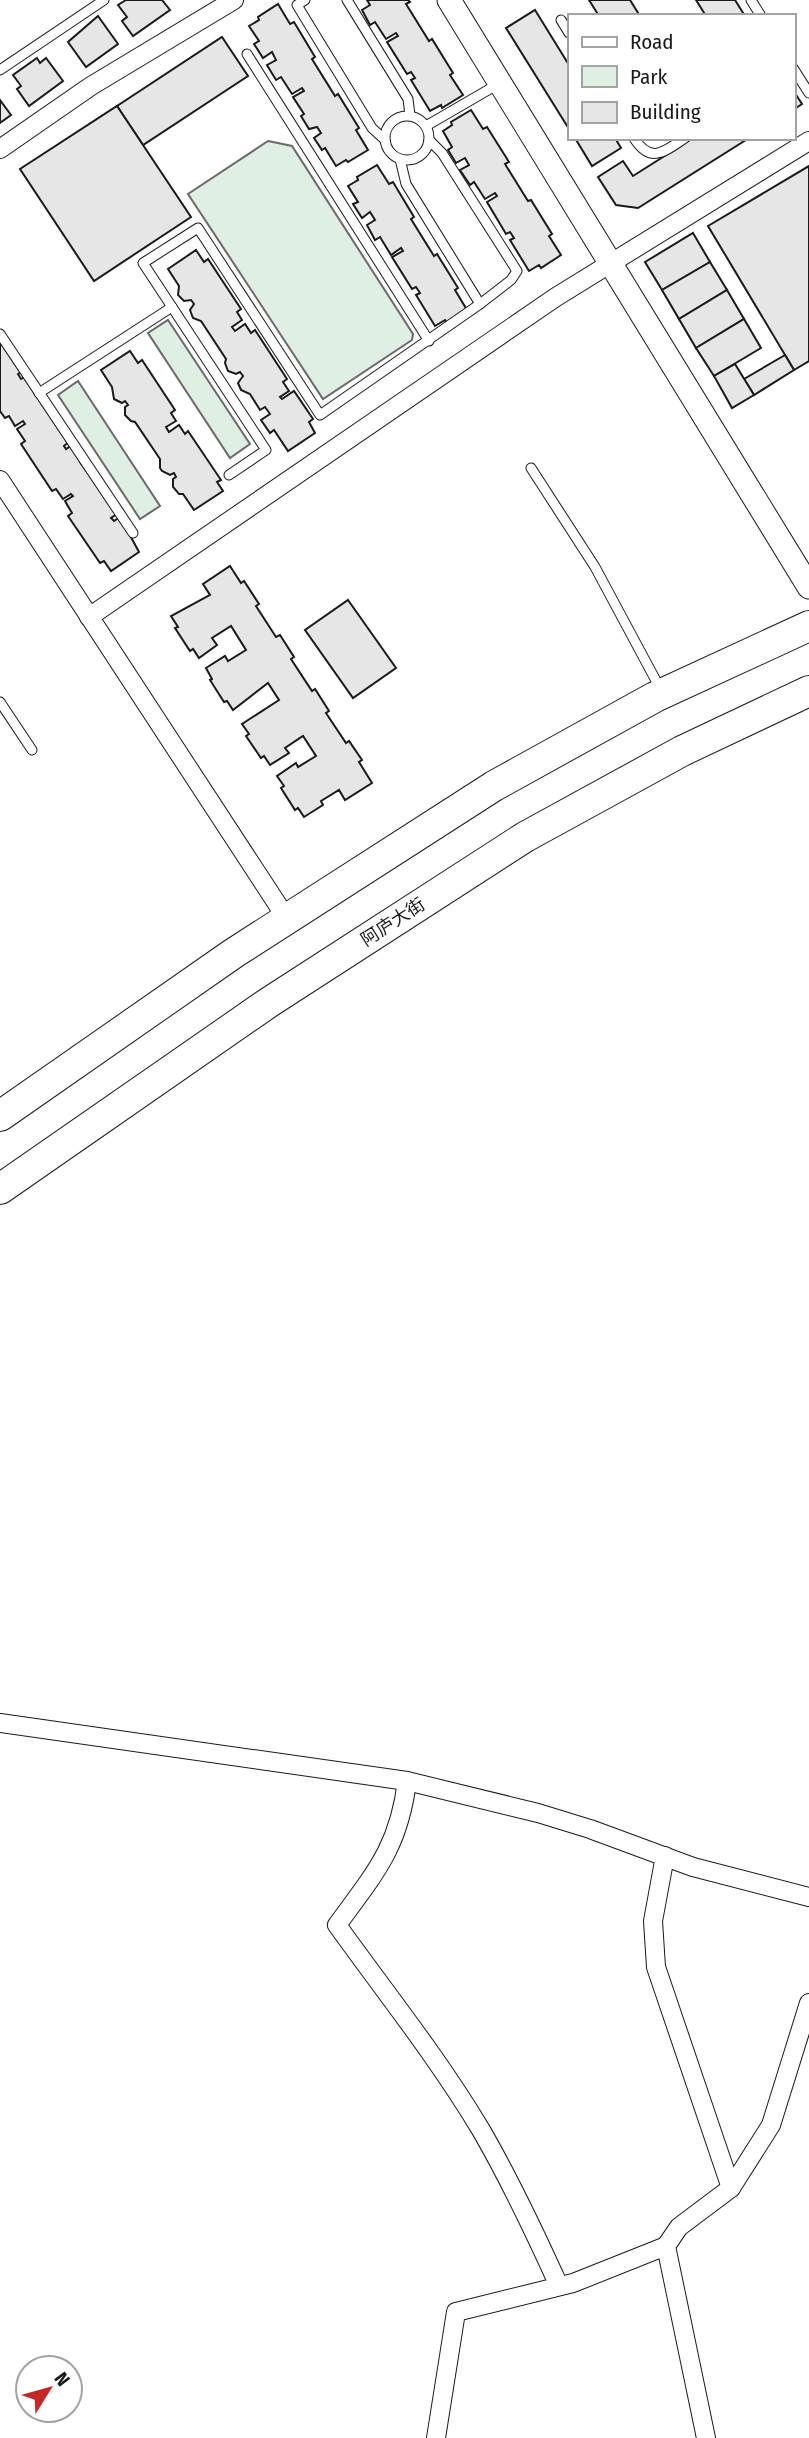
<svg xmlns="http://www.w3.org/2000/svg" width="809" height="2438" viewBox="0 0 809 2438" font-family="'Fira Sans Condensed','Noto Sans SC',sans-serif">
<rect width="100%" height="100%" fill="#fff"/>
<g fill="#e0efe3" stroke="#6a6a6a" stroke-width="2">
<path d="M268,141L292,146L413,334L412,340L323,399L188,194Z"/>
<path d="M168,320L250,444L230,458L148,333Z"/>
<path d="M78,381L160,506L140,519L58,395Z"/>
</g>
<g fill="#e6e6e6" stroke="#1a1a1a" stroke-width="2">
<path d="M126,0H162L170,10L133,36L122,21L127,17L118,5Z"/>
<path d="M367,0H408L410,2L406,4L429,41L432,39L453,73L450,75L463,95L442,108L441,105L430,111L411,80L415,78L411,72L407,74L387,42L398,36L396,33L386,39L375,22L370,25L362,10L370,5Z"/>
<path d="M589,0H630L640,16H599Z"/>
<path d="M696,0H735L745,16H706Z"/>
<path d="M278,4L290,24L294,22L315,57L312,59L335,96L338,94L359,128L356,130L368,150L348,162L346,160L336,166L325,148L322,150L314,138L321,133L317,127L309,129L301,116L304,114L293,97L304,91L302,88L292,94L281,77L276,80L267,65L276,60L272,52L263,58L254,44L259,41L249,26L259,20L258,17Z"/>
<path d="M535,10L569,65V129L506,28Z"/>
<path d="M98,16L118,44L86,67L68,42Z"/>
<path d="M222,37L248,76L143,145L117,106Z"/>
<path d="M37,58L40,63L46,58L63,81L29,106L17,89L21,86L13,75Z"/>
<path d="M793,90L802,104L793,110Z"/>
<path d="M0,100L11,115L0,123Z"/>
<path d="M117,106L191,217L94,281L20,169Z"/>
<path d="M471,110L483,129L487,127L509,162L505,164L528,201L531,200L552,234L549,236L561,255L541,268L539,265L529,271L510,240L514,238L510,232L506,234L487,202L497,196L495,193L485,199L474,182L470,185L460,170L469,165L465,158L456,163L448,150L452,147L443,131L452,125L451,122Z"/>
<path d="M575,138H615L621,148L592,166Z"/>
<path d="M693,138H749L638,208L616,205L598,177L623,161L633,176Z"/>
<path d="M377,165L389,184L393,182L414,217L411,219L434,256L437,254L458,288L455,290L467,310L447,323L445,320L435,326L416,295L420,293L416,287L412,289L392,257L403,251L401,248L391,255L380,237L375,240L367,225L375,220L370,212L362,218L353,204L358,202L348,186L358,180L357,177Z"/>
<path d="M809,166V361L794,370L708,226Z"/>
<path d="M693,233L710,262L662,290L645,262Z"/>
<path d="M196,250L204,262L208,259L241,309L237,312L242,320L232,327L235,331L245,324L251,333L255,330L287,379L283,382L289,391L280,397L282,399L294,391L313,419L309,422L315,433L288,451L274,430L270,433L261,420L270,414L265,407L260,410L250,394L241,390L238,383L243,376L240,372L236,374L228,371L225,363L226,359L201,321L193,318L190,310L194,304L191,300L184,301L178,295L179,286L168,269Z"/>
<path d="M710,262L727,290L679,319L662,290Z"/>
<path d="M727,290L744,319L696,348L679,319Z"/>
<path d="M744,319L761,348L714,376L696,348Z"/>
<path d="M0,342L23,371L18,374L21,379L26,376L36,391L34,392L69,442L64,446L66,449L72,445L82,461L80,462L117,514L111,518L114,521L120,517L139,552L111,571L104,561L100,563L68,516L72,513L65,501L73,496L71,494L63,499L56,489L52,491L21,444L25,441L17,429L25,424L23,421L15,426L9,416L5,418L0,411Z"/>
<path d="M130,351L138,363L142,360L175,410L171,413L176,421L166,427L169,432L179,425L185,434L188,431L221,480L217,482L223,491L194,510L183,494H179L173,487V479L176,477L174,473L170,475L162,471L160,468V459L135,422L131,421L125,415V407L128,405L125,401L122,403L114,399L112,387L101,370Z"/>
<path d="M785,355L794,370L754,395L744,379Z"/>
<path d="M735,364L754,395L732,408L714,376Z"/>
<path d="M230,566L241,583L244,581L259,604L256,606L276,637L280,635L294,657L291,659L312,691L315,689L329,711L326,713L346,743L349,741L362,760L359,762L372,783L345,800L339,790L321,801L323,805L304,817L298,808L295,810L281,788L284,786L277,776L296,763L298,767L316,756L303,736L285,748L289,753L270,765L264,756L261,758L246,736L249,734L242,724L279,700L268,683L233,710L227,701L224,702L210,680L212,679L206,668L225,656L228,661L246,650L231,626L212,638L217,645L199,658L193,649L190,651L175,628L178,627L171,616L210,595L203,584Z"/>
<path d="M348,600L396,668L353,698L305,630Z"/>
</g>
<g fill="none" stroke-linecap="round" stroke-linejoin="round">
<defs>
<g id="service">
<path d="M305,0L297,5L372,128L385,140"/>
<path d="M347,0L408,99L410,115"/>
<path d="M751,0L761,16"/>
<path d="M561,20L569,33"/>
<path d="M247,54L429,341"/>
<path d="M793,68L809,93"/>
<path d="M0,70L104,0"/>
<circle cx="407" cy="138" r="22"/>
<path d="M426,126L500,83"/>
<path d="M634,138C651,165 665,151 685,138"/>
<path d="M400,159L406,184L480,304"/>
<path d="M0,334L133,533"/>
<path d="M39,393L172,307"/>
<path d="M531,468L595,567L661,690"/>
<path d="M229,475L266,450L143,263L198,228L320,415L480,304L511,280L517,271L442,153L429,140"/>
<path d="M0,702L32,750"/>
</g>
<g id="minor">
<path d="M0,149L91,86L234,0"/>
<path d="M0,480L287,919"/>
<path d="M89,617L556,297L809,141"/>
<path d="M0,1723L407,1781L538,1813L590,1829L693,1867L809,1897"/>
<path d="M407,1781C399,1847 375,1873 337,1925C385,1992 438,2058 481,2130C510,2180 535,2233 559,2286"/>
<path d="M665,1856L653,1921L656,1967L731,2188"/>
<path d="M436,2438L456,2312L573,2283L666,2246"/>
<path d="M706,2438L666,2246L679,2227L731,2188L771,2125L809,2003"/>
</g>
<path id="tertiary" d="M449,0L809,587"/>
<g id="trunk">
<path d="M0,1116L234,953L494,786L655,697L809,626"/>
<path d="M0,1189L268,1003L525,837L682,751L809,691"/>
</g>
</defs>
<use href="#service" stroke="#1a1a1a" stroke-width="11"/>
<use href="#minor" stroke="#1a1a1a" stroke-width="20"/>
<use href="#tertiary" stroke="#1a1a1a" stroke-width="25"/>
<use href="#trunk" stroke="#1a1a1a" stroke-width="32"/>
<use href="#service" stroke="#fff" stroke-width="9"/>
<use href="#minor" stroke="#fff" stroke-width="18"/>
<use href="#tertiary" stroke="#fff" stroke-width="23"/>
<use href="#trunk" stroke="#fff" stroke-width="30"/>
</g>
<g text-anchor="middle" stroke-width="5" stroke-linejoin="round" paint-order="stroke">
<g font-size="18" fill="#1a1a1a" stroke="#fff">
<text transform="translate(393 922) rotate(-33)" y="6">阿庐大街</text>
</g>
</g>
<rect x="568" y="14" width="228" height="126" fill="#ffffff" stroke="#a3a3a3" stroke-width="2"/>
<rect x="582" y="37" width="35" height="10" fill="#ffffff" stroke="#a3a3a3" stroke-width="2"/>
<text x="630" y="49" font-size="21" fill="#1a1a1a">Road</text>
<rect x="582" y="66" width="35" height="21" fill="#e0efe3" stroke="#a3a3a3" stroke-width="2"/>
<text x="630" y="84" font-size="21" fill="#1a1a1a">Park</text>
<rect x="582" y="102" width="35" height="21" fill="#e6e6e6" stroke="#a3a3a3" stroke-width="2"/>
<text x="630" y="119" font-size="21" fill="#1a1a1a">Building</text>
<g transform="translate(49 2389) rotate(53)"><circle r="33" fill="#ffffff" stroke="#a3a3a3" stroke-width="2"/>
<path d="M0-5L12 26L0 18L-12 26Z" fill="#c62828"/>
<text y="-10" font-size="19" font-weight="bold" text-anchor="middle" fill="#1a1a1a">N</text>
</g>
</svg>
